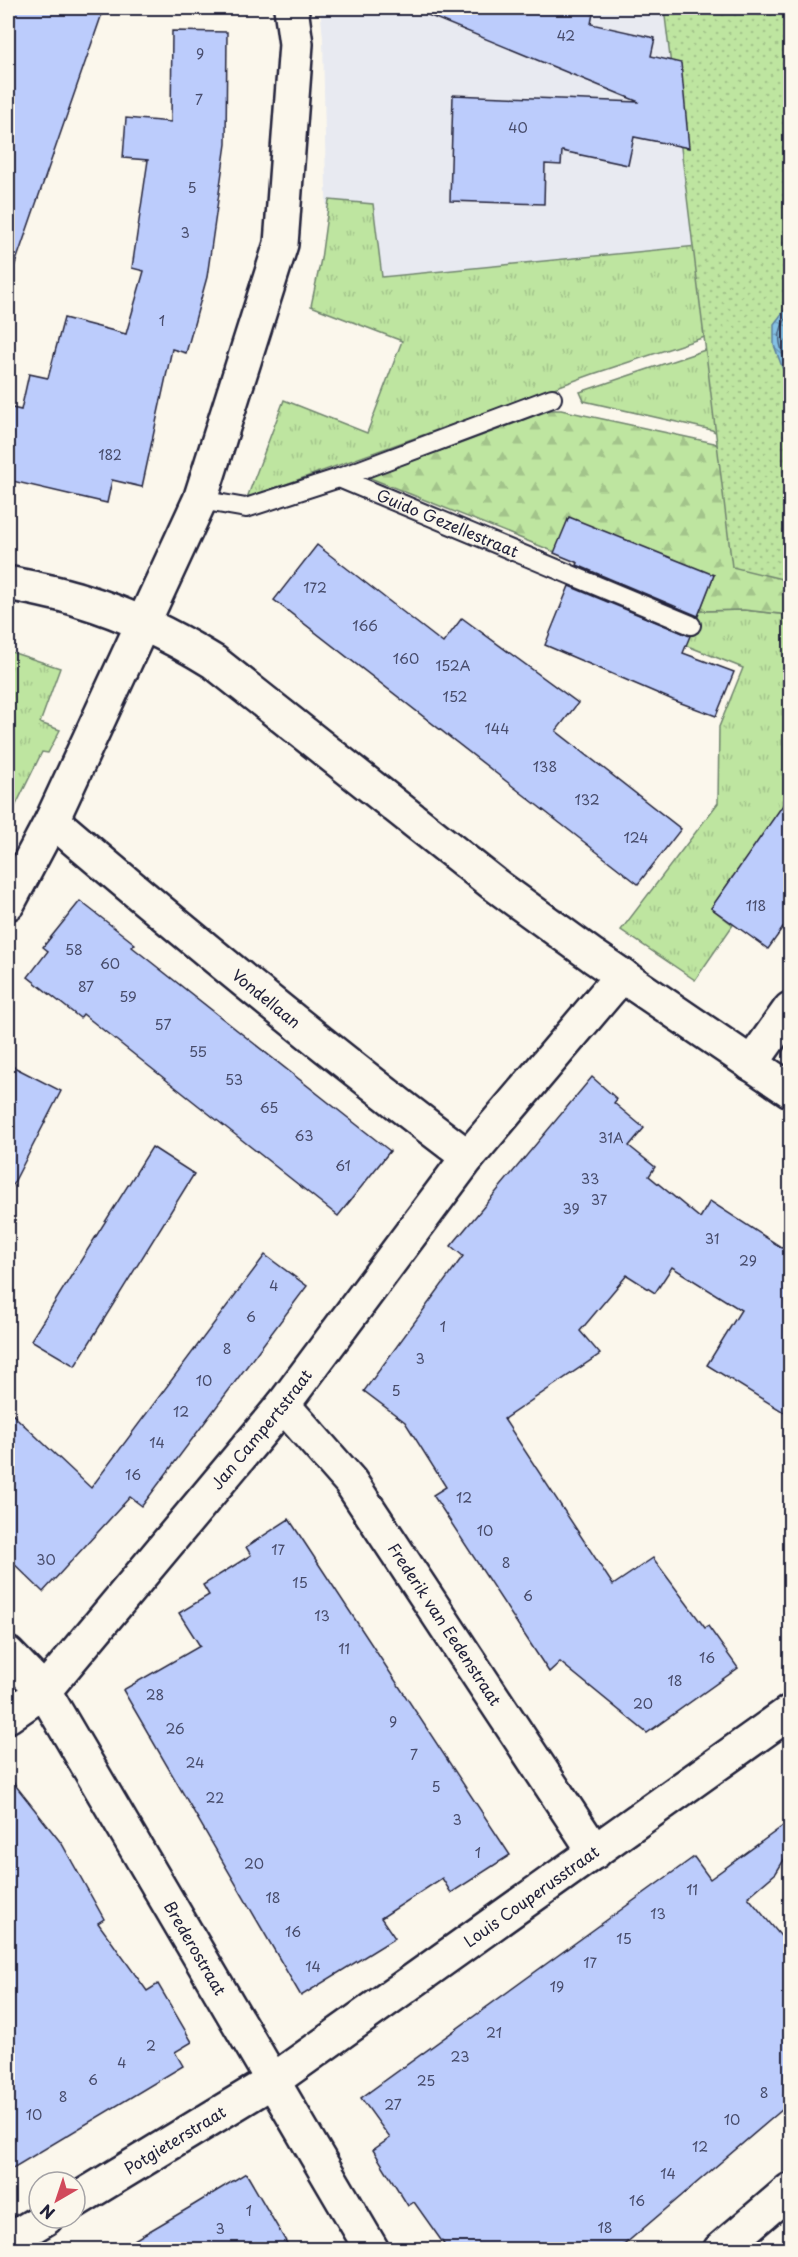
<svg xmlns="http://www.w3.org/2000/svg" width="798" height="2257" viewBox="0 0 798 2257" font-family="'Playpen Sans',sans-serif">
<defs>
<pattern id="grass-tufts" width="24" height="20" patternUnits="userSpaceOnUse" patternTransform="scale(1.5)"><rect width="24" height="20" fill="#bee5a0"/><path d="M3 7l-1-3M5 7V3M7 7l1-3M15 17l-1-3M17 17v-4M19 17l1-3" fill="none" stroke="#a3c48b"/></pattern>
<pattern id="forest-firs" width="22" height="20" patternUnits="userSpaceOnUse" patternTransform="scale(1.5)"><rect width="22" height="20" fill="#bee5a0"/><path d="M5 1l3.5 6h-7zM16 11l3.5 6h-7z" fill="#a3c48b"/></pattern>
<pattern id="park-dots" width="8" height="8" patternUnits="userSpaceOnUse" patternTransform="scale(1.5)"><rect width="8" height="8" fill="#bee5a0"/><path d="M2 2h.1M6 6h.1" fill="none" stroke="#a3c48b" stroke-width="1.8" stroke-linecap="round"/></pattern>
<pattern id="water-waves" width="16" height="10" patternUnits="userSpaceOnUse" patternTransform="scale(1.5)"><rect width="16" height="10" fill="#84c1e4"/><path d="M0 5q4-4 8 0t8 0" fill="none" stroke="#6c9cba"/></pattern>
</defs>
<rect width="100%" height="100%" fill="#fbf7ec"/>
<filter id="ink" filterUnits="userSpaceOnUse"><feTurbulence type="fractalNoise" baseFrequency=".0167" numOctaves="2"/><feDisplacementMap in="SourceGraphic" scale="12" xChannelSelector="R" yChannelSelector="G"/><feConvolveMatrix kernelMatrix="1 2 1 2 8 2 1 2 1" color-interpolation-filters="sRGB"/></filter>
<g filter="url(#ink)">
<path fill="#e8eaf1" d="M320,8H672L703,280L328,291L323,38Z"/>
<g fill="url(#grass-tufts)" stroke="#70846e" stroke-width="1.5">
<path d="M329,200L373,204L382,277L697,246L705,337L593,374L247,498L284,400L367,433L402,341L311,306L321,259Z"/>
<path d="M720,342L790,475L712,430L584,401L580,392L705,350Z"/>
<path d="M744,610L790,615V796L711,908L733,925L695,980L621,930L718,803L719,727L743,668L685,645L699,611Z"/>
<path d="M8,651L60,668L40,723L60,730L48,753L42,752L9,819L8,817V697L10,689L8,688Z"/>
</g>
<path fill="url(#forest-firs)" stroke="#70846e" stroke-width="1.5" d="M550,410H561L714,443L790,487V615L744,610L700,611L714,575L555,552L365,476L457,445Z"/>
<path fill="url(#park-dots)" stroke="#70846e" stroke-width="1.5" d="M664,8H790V581L732,567Z"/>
<path fill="url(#water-waves)" stroke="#5d81a0" stroke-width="1.5" d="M787,307H790V384L788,383L774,345V324Z"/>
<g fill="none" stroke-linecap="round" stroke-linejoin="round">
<path stroke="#49627f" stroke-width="1.5" d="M790,313C772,335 781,349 790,372"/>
</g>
<g fill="#bcccfc" stroke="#22223b" stroke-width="1.5">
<path d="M8,8H104L13,270H8Z"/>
<path d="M411,8H594L591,24L655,38L651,56L681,63L689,148L634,137L628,165L562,151L561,165L545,164L544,204L450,201L453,95L639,102Z"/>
<path d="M172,31L227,32L226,144L207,277L186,353L172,349L142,487L112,480L107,503L8,480V407L21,410L29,374L48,378L64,318L126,334L144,271L132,268L148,160L123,158L126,118L171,122Z"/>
<path d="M569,517L714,575L698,616L577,565L578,563L554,553Z"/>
<path d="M317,545L443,643L462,618L578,703L556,731L681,829L638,884L274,600Z"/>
<path d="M569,586L690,636L683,653L734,672L716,716L673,700L545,645Z"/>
<path d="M790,795V918L768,949L711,908Z"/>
<path d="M80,901L135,944L132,947L390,1151L338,1216L83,1014L80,1018L28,977L48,951L43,947Z"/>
<path d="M8,1064L61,1091L8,1194Z"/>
<path d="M592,1077L617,1099L614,1103L644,1128L629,1146L655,1167L649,1176L700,1218L710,1201L790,1253V1416L707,1365L741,1310L672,1267L655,1293L627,1275L580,1331L600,1354L504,1419L613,1585L653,1558L705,1628L708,1626L738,1668L647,1733L560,1662L549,1672L433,1495L446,1487L405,1422L364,1391L463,1256L451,1246Z"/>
<path d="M152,1147L194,1174L75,1366L31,1340Z"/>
<path d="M265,1255L307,1286L142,1506L130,1497L43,1592L8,1558V1410L91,1488Z"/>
<path d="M289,1519L510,1855L451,1893L442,1878L381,1918L395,1938L301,1996L123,1690L200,1646L179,1613L209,1595L203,1585L251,1555L246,1547Z"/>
<path d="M8,1776L62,1844L104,1919L98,1923L147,1991L158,1984L192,2042L175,2052L183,2066L8,2171Z"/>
<path d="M790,1821V1850L776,1873L748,1897L790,1947V2103L618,2250H448L414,2202L408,2206L373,2150L390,2138L361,2098L694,1857L710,1879Z"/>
<path d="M246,2173L291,2250H117L187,2209Z"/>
</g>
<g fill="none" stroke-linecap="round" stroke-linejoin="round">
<defs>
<g id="service">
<path d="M339,478L552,398"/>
<path id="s1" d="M200,500L246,508L339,478L691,625"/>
</g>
<g id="minor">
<path id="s2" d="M52,820C188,936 326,1050 468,1157"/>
<path d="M8,903L52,820L200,500L281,244L296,44L291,8"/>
<path d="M751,1064L790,1009"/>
<path id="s3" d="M283,1405L350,1481L595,1852"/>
<path id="s4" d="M8,1654L44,1691L372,2250"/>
<path id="s5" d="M8,1716L44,1691L283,1405L468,1157L622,975"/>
<path id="s6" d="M75,2201L274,2080L790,1712"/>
<path d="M8,2241L46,2218"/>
<path d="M720,2250L790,2190"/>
</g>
<path id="tertiary" d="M8,583C31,588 56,592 80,600C127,614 172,636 214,662L494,884L593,956L790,1090"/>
</defs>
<use href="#service" stroke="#22223b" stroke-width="22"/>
<use href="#minor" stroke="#22223b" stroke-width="38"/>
<use href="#tertiary" stroke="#22223b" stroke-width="38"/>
<use href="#service" stroke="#fbf7ec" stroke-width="18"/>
<use href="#minor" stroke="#fbf7ec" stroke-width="33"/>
<use href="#tertiary" stroke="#fbf7ec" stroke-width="33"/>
</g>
</g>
<g text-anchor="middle" stroke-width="6" stroke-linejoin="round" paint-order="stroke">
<g font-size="14" fill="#484c6b">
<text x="566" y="41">42</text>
<text x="200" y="59">9</text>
<text x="199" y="105">7</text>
<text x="518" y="133">40</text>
<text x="192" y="193">5</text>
<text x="185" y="238">3</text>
<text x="162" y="326">1</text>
<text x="110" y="460">182</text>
<text x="315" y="593">172</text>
<text x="365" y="631">166</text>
<text x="406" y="664">160</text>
<text x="453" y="671">152A</text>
<text x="455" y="702">152</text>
<text x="497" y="734">144</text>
<text x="545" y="772">138</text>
<text x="587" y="805">132</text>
<text x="636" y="843">124</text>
<text x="756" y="911">118</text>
<text x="74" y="955">58</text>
<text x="110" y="969">60</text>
<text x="86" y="992">87</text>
<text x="128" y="1002">59</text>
<text x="163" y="1030">57</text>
<text x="198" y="1057">55</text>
<text x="234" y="1085">53</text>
<text x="269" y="1113">65</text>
<text x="304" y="1141">63</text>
<text x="611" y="1143">31A</text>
<text x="343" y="1171">61</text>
<text x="590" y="1184">33</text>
<text x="599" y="1205">37</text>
<text x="571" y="1214">39</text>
<text x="712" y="1244">31</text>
<text x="748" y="1266">29</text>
<text x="274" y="1291">4</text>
<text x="251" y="1322">6</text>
<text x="443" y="1332">1</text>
<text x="227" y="1354">8</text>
<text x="420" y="1364">3</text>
<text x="204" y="1386">10</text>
<text x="396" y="1396">5</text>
<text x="181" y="1417">12</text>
<text x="157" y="1448">14</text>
<text x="133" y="1480">16</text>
<text x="464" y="1503">12</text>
<text x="485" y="1536">10</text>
<text x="278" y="1555">17</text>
<text x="46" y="1565">30</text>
<text x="506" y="1568">8</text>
<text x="300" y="1588">15</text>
<text x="528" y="1601">6</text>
<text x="322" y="1621">13</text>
<text x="344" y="1654">11</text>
<text x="707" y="1663">16</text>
<text x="675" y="1686">18</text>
<text x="155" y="1700">28</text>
<text x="643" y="1709">20</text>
<text x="393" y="1727">9</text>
<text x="175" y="1734">26</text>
<text x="414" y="1760">7</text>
<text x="195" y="1768">24</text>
<text x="436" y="1792">5</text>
<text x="215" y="1803">22</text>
<text x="457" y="1825">3</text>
<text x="478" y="1858">1</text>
<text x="254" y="1869">20</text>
<text x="692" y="1895">11</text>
<text x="273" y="1903">18</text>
<text x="658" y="1919">13</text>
<text x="293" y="1937">16</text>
<text x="624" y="1944">15</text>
<text x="590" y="1968">17</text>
<text x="313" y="1972">14</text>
<text x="557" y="1992">19</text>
<text x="494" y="2038">21</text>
<text x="151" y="2051">2</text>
<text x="460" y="2062">23</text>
<text x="122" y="2068">4</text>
<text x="93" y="2085">6</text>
<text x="426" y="2086">25</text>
<text x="764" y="2098">8</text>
<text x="63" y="2102">8</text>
<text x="393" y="2110">27</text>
<text x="34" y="2120">10</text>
<text x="732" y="2125">10</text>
<text x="700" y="2152">12</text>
<text x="668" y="2179">14</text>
<text x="637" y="2206">16</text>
<text x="249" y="2216">1</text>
<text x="605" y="2233">18</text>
<text x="220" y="2234">3</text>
</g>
<g font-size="16" fill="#22223b" stroke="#fbf7ec">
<text dy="6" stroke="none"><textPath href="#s1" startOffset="262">Guido Gezellestraat</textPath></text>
<text dy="6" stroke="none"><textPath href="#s2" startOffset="279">Vondellaan</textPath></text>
<text dy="6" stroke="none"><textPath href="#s5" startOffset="384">Jan Campertstraat</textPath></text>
<text dy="6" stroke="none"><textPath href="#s3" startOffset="273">Frederik van Eedenstraat</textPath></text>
<text dy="6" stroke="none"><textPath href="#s6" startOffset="549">Louis Couperusstraat</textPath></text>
<text dy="6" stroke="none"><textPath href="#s4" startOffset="350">Brederostraat</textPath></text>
<text dy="6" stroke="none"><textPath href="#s6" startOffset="117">Potgieterstraat</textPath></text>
</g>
</g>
<rect width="798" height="2257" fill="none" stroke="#fbf7ec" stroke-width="30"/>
<rect x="15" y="15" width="768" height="2227" fill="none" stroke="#22223b" stroke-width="2" filter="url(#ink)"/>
<g transform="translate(57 2200) rotate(219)"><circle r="28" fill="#fbf7ec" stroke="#a4a2a5" stroke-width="1.5"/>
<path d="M0-4.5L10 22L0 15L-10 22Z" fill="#d1495b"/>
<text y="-9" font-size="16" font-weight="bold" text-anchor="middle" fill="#22223b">N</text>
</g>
</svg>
